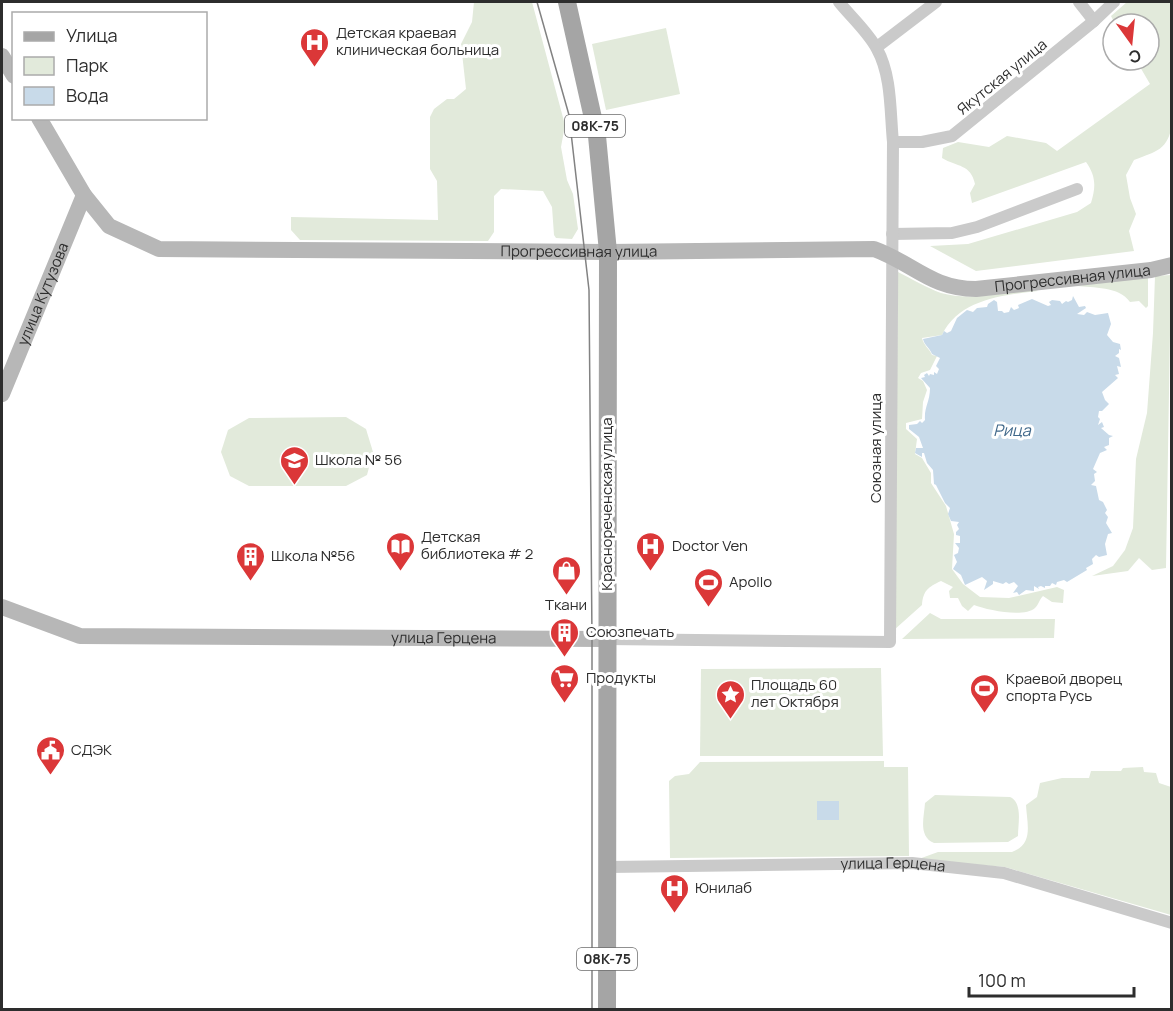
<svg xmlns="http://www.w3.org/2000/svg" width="1173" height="1011" viewBox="0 0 1173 1011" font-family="Manrope,sans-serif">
<rect width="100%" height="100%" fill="#fff"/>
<g fill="#e2eadb">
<path d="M474,2H532L565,125L561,147L567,180L573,194L578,229L572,239L556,238L554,235L552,207L543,191L501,189L494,196V232L488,241L300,240L291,230V217L438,220L437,181L430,169V117L434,109L447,99H454L466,89L461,44L472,22Z"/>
<path d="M1127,2H1172V124C1168,150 1157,151 1134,160L1126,175L1130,198L1136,214L1129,231L1134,251L976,271L930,246L968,244L1077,212L1091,203C1096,187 1096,176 1086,162L972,203L970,193L975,184C971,164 957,167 942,158L943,148L958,142L989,147L1007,136L1046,143L1057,151L1150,84L1136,60H1149V24H1115L1111,16Z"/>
<path d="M666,28L680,94L606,110L592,44Z"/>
<path d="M898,272C912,279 927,288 941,293C970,301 1002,293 1032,289L1038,291C1003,295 959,299 942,335L922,338C924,346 929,348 932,355L937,356L930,370L921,373L918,378L923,381L927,390L923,402L922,419L906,423V429L917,439L915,454L922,458L931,473V483L946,506L954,534L952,569L963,584L980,597L1009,598L1057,587L1064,590L1063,603L1052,602L1043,596C1039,600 1039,604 1035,608C1024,618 987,610 974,605L968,611L962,606L958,598H950L949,591L953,587L941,581C928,587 923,591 922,605L894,630Z"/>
<path d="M1171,275L1166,568L1152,570L1139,558L1128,571L1092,576L1113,566L1125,550L1133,528L1136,459L1147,413L1153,333L1155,276Z"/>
<path d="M1148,277V306L1146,308L1139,301L1130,302C1119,286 1093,288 1076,286Z"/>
<path d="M346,417L366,429L373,452L367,475L346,486H249L230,476L221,452L228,430L249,418Z"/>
<path d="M930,613L941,619H1055L1054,638L902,639Z"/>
<path d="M881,668L883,756H700L701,669Z"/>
<path d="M884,761V767H908L909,856L670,858L669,781L675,776L689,774L700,762Z"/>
<path d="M1143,767L1144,772L1156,773L1159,783L1171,787V915L1005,867L916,860L938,852H1012C1034,844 1027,824 1026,805L1037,797L1040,783L1062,778H1089L1091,771H1121L1123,768Z"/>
<path d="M935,795L1010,797C1023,803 1018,823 1018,836L1008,842L934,843C918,836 924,818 925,803Z"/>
</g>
<g fill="#c8dae9">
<path d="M1073,296L1079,307L1085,306L1086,308L1077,314L1084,315L1087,312L1095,315L1108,313L1111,324L1107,335L1113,342L1120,344L1121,350L1119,349V353L1115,356L1119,358L1121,367L1117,366L1119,374L1115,375L1118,378L1102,392L1105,400L1109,404L1102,411H1099L1098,417L1100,419L1098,425L1102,422L1104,427L1101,428L1109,435L1113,436L1109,438V445L1104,447L1107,450L1100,453L1093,469L1097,472L1094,474L1095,481L1091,485L1096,486L1099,500L1103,502L1107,510L1105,513L1108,517L1106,523L1112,533L1108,534L1105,544L1107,555L1099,557L1096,555L1092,559L1093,564L1086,568L1087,570L1067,582L1064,580L1057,582L1056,585L1052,583L1050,586H1045V588L1041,586L1038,587L1039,589L1034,586V591L1026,590L1019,595L1017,592L1013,593L1018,586L1014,582L1009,584L1006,582L1003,584L993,581V584L984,590L987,581L982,577L965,585L961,575L953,569L957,562L954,555L958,553L959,548L955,543H960V536L956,535V532L959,529L957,525L959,522L951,521L948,514L950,508L945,503L936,485L934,484L933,470L927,463L924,453H922V457L915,453L916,448H923L919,437L909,429V425L917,424L920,421L922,423L925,420C924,407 930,402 930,388L921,378L925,377L924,375L927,373L929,376L930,374L934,375V372L937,374L939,369L936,366L940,358L932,354C930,348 924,345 923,339L942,335L944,331L947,333L951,331L957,318L967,310L973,312L977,308L987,307L988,304L994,300L997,302L998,311H1002L1004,313L1009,312L1011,307L1014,310L1019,308L1018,305L1032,299L1048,306L1051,305L1049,302L1052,300L1060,301L1062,304L1066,301L1068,302L1072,300Z"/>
<rect x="817" y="801" width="22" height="19"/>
</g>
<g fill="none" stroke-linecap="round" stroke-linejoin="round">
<g stroke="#cacaca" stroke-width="12">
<path d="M1079,2L1094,21"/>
<path d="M877,47L936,2"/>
<path d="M893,142H922L952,136L1094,21L1114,2"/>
<path d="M892,234L952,233L977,227L1077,189"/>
<path d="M606,639L890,642L893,142C890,113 892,76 877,49C868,32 851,17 839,2"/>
<path id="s1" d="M608,867L912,863L1004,873L1172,923"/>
</g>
<g stroke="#b7b7b7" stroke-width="16">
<path d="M2,56L14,76"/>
<path id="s2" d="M39,118L84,195L109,226L159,249L608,252L874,249C913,263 931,289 976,289L1151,270L1172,265"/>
<path id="s3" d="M2,394L84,195"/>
<path id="s4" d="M2,607L80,636L606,639"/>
</g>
<path stroke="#a5a5a5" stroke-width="18" d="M567,2L597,136L608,252L607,1010"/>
<path stroke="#828282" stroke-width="1.5" d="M537,2L569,115L589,290L592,639V1010"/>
</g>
<defs>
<symbol id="hospital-pin" viewBox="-11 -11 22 30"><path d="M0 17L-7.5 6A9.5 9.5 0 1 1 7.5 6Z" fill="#db3738" stroke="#fff"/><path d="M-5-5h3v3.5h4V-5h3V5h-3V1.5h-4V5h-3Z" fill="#fff"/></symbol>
<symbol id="school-pin" viewBox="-11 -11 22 30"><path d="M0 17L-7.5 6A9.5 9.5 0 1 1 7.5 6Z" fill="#db3738" stroke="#fff"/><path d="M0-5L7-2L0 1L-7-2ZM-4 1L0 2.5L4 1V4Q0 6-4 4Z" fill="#fff"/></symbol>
<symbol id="library-pin" viewBox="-11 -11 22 30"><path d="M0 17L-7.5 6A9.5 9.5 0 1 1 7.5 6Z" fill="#db3738" stroke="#fff"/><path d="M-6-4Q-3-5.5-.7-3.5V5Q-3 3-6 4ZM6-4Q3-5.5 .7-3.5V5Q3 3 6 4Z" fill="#fff"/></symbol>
<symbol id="building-pin" viewBox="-11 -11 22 30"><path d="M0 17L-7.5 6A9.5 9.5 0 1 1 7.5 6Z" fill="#db3738" stroke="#fff"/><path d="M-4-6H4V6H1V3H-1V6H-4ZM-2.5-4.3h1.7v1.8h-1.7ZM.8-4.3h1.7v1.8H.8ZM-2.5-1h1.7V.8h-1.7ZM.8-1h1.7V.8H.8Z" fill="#fff"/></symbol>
<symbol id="shop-pin" viewBox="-11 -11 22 30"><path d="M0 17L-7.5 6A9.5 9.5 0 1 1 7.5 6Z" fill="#db3738" stroke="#fff"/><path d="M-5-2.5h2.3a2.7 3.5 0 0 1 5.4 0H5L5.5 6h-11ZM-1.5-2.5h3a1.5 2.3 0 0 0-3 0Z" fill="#fff"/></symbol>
<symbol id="stadium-pin" viewBox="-11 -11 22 30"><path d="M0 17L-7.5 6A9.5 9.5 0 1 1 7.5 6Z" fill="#db3738" stroke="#fff"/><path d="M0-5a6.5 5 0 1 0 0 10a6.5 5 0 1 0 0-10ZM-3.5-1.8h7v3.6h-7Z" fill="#fff"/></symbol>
<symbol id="supermarket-pin" viewBox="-11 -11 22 30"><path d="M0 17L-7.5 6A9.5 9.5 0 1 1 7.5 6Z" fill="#db3738" stroke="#fff"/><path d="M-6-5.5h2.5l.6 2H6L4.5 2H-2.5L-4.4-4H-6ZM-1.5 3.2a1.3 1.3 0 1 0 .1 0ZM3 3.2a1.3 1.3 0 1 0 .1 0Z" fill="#fff"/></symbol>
<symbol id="sight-pin" viewBox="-11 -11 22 30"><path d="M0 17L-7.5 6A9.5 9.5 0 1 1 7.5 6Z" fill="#db3738" stroke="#fff"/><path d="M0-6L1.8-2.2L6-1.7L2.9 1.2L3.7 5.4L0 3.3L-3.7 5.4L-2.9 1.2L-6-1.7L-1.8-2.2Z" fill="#fff"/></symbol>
<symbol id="civic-pin" viewBox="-11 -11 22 30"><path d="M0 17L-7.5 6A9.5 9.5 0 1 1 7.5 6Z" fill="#db3738" stroke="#fff"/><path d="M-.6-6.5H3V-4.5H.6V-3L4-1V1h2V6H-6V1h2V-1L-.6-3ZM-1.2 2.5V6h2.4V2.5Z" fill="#fff"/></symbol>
</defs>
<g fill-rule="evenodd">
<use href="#hospital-pin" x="298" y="26" width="33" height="45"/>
<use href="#school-pin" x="278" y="444" width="33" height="45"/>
<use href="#library-pin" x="384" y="530" width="33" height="45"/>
<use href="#hospital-pin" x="634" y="530" width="33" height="45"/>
<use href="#building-pin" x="234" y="540" width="33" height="45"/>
<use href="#shop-pin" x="550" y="554" width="33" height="45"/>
<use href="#stadium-pin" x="692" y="566" width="33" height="45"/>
<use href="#building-pin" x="548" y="616" width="33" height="45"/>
<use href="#supermarket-pin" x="548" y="662" width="33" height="45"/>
<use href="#stadium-pin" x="968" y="672" width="33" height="45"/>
<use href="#sight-pin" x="714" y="678" width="33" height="45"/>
<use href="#civic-pin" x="34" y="734" width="33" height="45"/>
<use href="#hospital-pin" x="658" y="872" width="33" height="45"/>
</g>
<g text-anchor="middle" stroke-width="6" stroke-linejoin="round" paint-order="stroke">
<g fill="#fff" stroke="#6c6c6c" stroke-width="1.5">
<rect x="565" y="115" width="60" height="22" rx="4.5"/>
<rect x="577" y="948" width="60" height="22" rx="4.5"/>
</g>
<g font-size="14" font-weight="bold" fill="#2d2d2d">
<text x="595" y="131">08К-75</text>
<text x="607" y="964">08К-75</text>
</g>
<g font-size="15" fill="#2d2d2d" stroke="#fff" text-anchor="start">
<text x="336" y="38">Детская краевая<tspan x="336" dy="17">клиническая больница</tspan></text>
<text x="315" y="465">Школа № 56</text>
<text x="421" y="542">Детская<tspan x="421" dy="17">библиотека # 2</tspan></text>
<text x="672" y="551">Doctor Ven</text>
<text x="271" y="561">Школа №56</text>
<text x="729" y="587">Apollo</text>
<text x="566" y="610" text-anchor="middle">Ткани</text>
<text x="586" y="637">Союзпечать</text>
<text x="586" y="683">Продукты</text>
<text x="1006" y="684">Краевой дворец<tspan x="1006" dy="17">спорта Русь</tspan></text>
<text x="751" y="690">Площадь 60<tspan x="751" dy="17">лет Октября</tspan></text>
<text x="71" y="755">СДЭК</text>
<text x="695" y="893">Юнилаб</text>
</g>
<g font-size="15" fill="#2d2d2d" stroke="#fff">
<text transform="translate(1002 77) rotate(-39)" y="5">Якутская улица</text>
<text dy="5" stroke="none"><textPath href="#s2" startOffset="604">Прогрессивная улица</textPath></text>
<text dy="5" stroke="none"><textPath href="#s2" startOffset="1107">Прогрессивная улица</textPath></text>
<text dy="5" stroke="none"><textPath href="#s3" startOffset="108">улица Кутузова</textPath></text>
<text transform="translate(876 448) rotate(-90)" y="5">Союзная улица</text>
<text transform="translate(607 504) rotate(-90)" y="5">Краснореченская улица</text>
<text dy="5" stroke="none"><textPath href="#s4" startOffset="447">улица Герцена</textPath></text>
<text dy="5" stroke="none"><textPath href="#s1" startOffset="285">улица Герцена</textPath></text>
</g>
<g font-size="16" font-style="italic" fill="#40688a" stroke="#fff">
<text x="1012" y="436">Рица</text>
</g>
</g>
<rect width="1173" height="1011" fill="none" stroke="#2d2d2d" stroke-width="6"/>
<rect x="12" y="12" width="195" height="108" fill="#ffffff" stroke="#ababab" stroke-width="1.5"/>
<rect x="24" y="32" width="30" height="9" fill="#a5a5a5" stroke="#ababab" stroke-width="1.5"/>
<text x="66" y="42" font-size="18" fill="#2d2d2d">Улица</text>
<rect x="24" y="57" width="30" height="18" fill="#e2eadb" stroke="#ababab" stroke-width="1.5"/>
<text x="66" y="72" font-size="18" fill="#2d2d2d">Парк</text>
<rect x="24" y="87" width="30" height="18" fill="#c8dae9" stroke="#ababab" stroke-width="1.5"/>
<text x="66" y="102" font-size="18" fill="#2d2d2d">Вода</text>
<g transform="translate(1131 42) rotate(165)"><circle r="28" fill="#ffffff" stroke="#ababab" stroke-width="1.5"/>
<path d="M0-4.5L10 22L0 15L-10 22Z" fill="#db3738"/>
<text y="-9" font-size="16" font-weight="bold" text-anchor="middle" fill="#2d2d2d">С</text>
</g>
<path d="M969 987v9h165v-9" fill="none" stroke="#2d2d2d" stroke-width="3"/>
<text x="978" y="987" font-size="18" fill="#2d2d2d" stroke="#ffffff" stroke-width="4.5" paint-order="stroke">100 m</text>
</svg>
